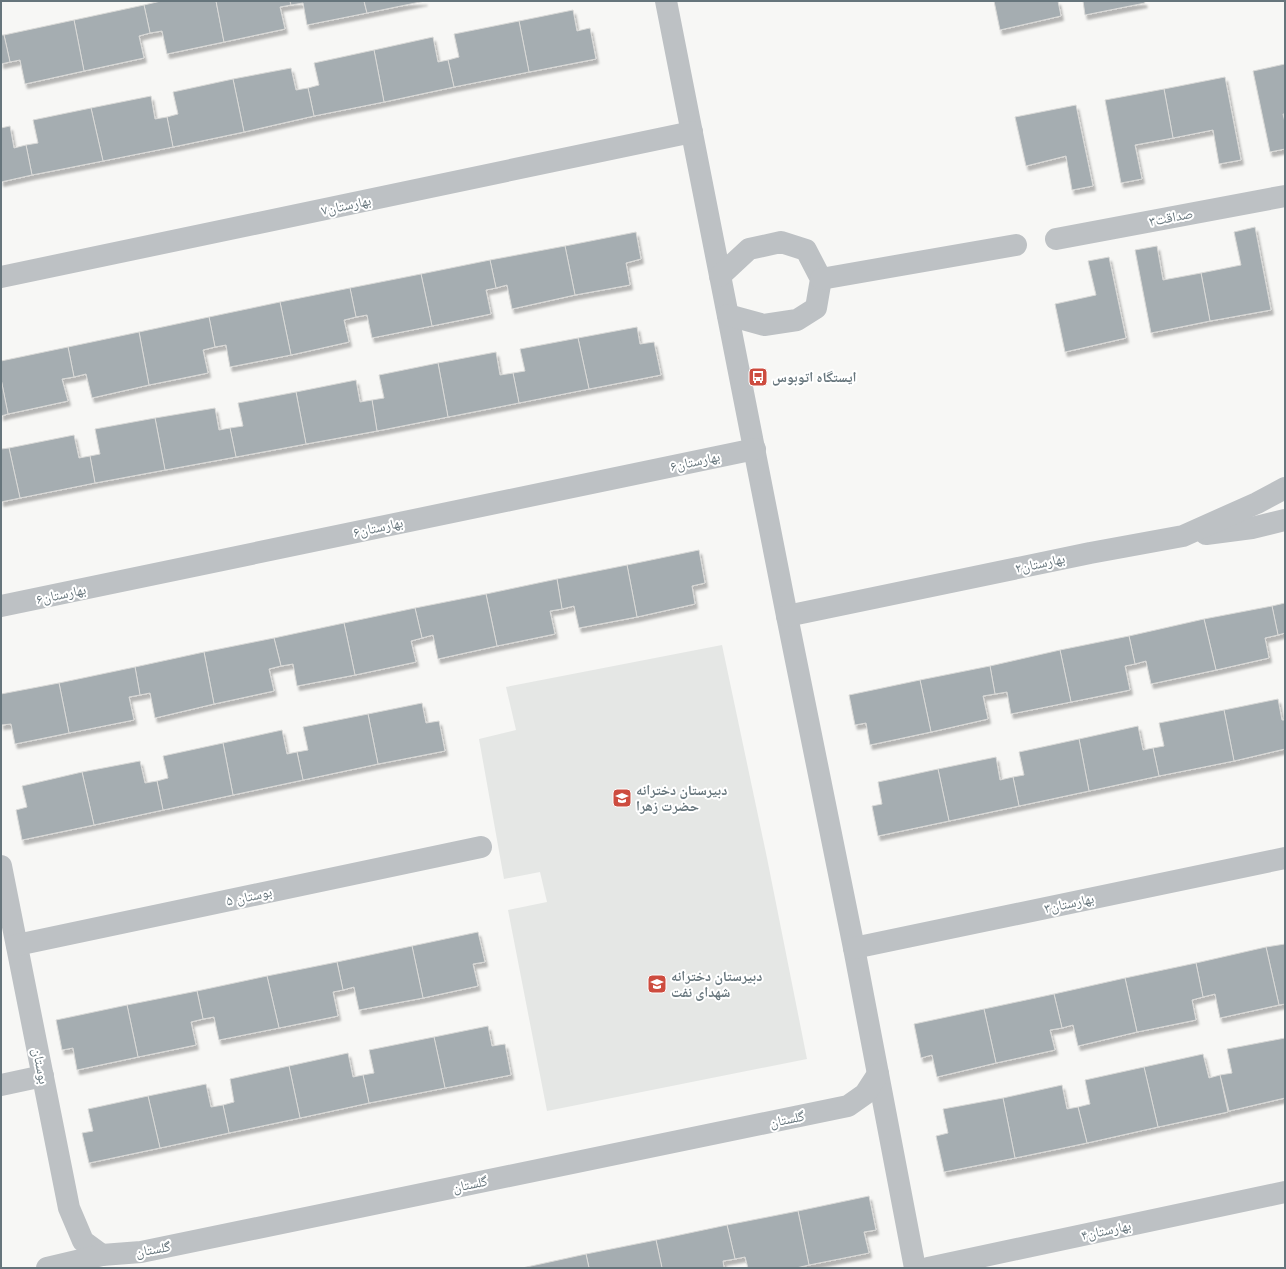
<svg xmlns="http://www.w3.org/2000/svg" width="1286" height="1269" viewBox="0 0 1286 1269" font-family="'DM Sans','Noto Naskh Arabic',sans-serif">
<defs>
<filter id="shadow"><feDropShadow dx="2.5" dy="4.5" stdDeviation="1" flood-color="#0004"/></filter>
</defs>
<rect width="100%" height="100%" fill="#f7f7f5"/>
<path fill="#e5e7e5" d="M722,645L767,858L807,1059L547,1111L508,910L547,902L540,872L504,879L479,739L516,730L506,687Z"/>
<g fill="#a5adb1" stroke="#d9d9d7" filter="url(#shadow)">
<path d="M161,1H216L224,42L167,54L162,31L150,33L144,5Z"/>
<path d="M216,1H290L291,5L280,7L285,29L224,42Z"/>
<path d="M290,1H364L367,13L307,25L303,3L291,5Z"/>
<path d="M364,1H425L367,13Z"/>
<path d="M994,1H1058L1061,16L1000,30Z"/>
<path d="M1083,1H1144L1145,3L1085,15Z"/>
<path d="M144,5L150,33L139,36L144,58L84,71L74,20Z"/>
<path d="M573,10L577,31L590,28L596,59L529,72L519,21Z"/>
<path d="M74,20L84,71L25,84L20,60L10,62L4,35Z"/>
<path d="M519,21L529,72L454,87L448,60L459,57L454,34Z"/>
<path d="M1,35H4L10,62L1,64Z"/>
<path d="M433,37L438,62L448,60L454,87L384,102L374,50Z"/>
<path d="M374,50L384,102L314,116L308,88L319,85L314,63Z"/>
<path d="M1285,64V114H1283L1285,122V149L1270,152L1253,71Z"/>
<path d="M291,68L296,90L308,88L314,116L244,132L233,79Z"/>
<path d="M1225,77L1241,160L1219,164L1213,130L1173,138L1164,89Z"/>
<path d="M233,79L244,132L173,147L167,117L178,114L173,92Z"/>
<path d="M1164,89L1173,138L1135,145L1142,179L1121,183L1105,100Z"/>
<path d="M151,96L155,119L167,117L173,147L103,161L91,108Z"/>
<path d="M1076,105L1093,186L1072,190L1066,156L1026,166L1015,117Z"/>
<path d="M91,108L103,161L32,175L26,145L38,143L33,120Z"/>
<path d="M10,126L14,148L26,145L32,175L1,182V128Z"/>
<path d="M1255,227L1271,310L1210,321L1201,273L1241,265L1234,232Z"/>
<path d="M636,232L641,259L626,263L630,285L575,295L565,246Z"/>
<path d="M565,246L575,295L512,309L507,285L496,288L490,260Z"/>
<path d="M1157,246L1163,280L1201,273L1210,321L1151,333L1135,250Z"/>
<path d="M1109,257L1126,338L1065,352L1055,304L1096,295L1088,261Z"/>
<path d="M490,260L496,288L486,290L491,314L432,326L421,274Z"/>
<path d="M421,274L432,326L372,338L367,315L356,317L350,288Z"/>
<path d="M350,288L356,317L344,320L349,342L291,355L280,302Z"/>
<path d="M280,302L291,355L230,367L226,345L215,347L209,317Z"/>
<path d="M209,317L215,347L203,350L208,373L149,385L139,332Z"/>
<path d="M637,327L640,344L654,342L661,375L589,389L578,338Z"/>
<path d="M139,332L149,385L92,398L86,374L74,377L68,347Z"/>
<path d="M578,338L589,389L519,403L513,373L525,371L520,349Z"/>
<path d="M68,347L74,377L62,379L68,401L8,414L1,379V361Z"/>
<path d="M496,352L500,375L513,373L519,403L448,417L438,363Z"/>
<path d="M438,363L448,417L377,431L372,400L384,398L379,375Z"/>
<path d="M1,379L8,414L1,416Z"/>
<path d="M356,380L360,402L372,400L377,431L306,444L296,392Z"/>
<path d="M296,392L306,444L236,457L230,428L243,426L238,403Z"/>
<path d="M215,408L219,430L230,428L236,457L165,470L155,418Z"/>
<path d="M155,418L165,470L95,483L90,456L100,454L95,429Z"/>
<path d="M74,435L79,458L90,456L95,483L20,498L9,448Z"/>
<path d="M9,448L20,498L1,502V449Z"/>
<path d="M699,550L705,583L692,586L695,604L637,617L627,565Z"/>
<path d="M627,565L637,617L579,628L574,606L562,609L557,579Z"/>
<path d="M557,579L562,609L550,611L555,634L497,646L486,594Z"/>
<path d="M486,594L497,646L438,659L433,635L422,638L415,608Z"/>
<path d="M1285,603V633L1278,635L1272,606Z"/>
<path d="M1272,606L1278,635L1265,638L1269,658L1216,670L1204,619Z"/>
<path d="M415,608L422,638L411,641L416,662L355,675L344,623Z"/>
<path d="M1204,619L1216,670L1151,684L1146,661L1135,664L1129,636Z"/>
<path d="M344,623L355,675L297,686L293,664L281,666L274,638Z"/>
<path d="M1129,636L1135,664L1125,666L1130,690L1071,702L1060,650Z"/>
<path d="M274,638L281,666L269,669L274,691L214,704L204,652Z"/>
<path d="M1060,650L1071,702L1011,714L1007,692L995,694L990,666Z"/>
<path d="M204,652L214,704L155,718L150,693L140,695L135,667Z"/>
<path d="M990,666L995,694L983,696L988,719L931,732L920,680Z"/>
<path d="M135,667L140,695L129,697L134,720L69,733L59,683Z"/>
<path d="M920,680L931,732L870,745L866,723L855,725L849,695Z"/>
<path d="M59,683L69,733L15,744L11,724L1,725V694Z"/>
<path d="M1278,699L1282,720H1285V749L1234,761L1224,710Z"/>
<path d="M422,703L426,723L439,721L445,751L378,764L368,714Z"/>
<path d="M1224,710L1234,761L1159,776L1153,748L1164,746L1159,723Z"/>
<path d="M368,714L378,764L303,780L297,752L308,750L303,727Z"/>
<path d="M1138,726L1143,750L1153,748L1159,776L1089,791L1079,739Z"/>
<path d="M282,730L287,754L297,752L303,780L233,795L223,743Z"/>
<path d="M1079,739L1089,791L1019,806L1013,777L1024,775L1019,752Z"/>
<path d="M223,743L233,795L163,810L157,781L168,778L163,756Z"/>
<path d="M996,757L1000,780L1013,777L1019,806L949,821L938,769Z"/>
<path d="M140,761L145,783L157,781L163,810L94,825L82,772Z"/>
<path d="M938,769L949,821L878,836L872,806L882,804L878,782Z"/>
<path d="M82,772L94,825L22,840L16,810L27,807L22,786Z"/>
<path d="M478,932L485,962L473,964L478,986L423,998L412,946Z"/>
<path d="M1285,944V1004L1279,1005L1266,947Z"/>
<path d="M412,946L423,998L359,1010L354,987L343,990L337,962Z"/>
<path d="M1266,947L1279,1005L1220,1018L1215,994L1203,997L1196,963Z"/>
<path d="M337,962L343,990L333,992L338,1016L279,1028L267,976Z"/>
<path d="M1196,963L1203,997L1192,1000L1196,1020L1137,1032L1125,978Z"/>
<path d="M267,976L279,1028L219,1040L214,1017L203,1019L197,991Z"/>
<path d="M1125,978L1137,1032L1078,1046L1073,1025L1062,1028L1054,994Z"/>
<path d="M197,991L203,1019L191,1022L196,1045L138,1057L127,1005Z"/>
<path d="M1054,994L1062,1028L1050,1030L1055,1050L996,1063L984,1009Z"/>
<path d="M127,1005L138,1057L77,1070L73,1048L62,1050L56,1020Z"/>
<path d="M984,1009L996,1063L937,1077L932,1055L921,1058L914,1024Z"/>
<path d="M488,1026L492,1046L505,1044L511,1075L445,1088L434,1037Z"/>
<path d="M434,1037L445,1088L369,1103L363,1075L374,1073L369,1050Z"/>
<path d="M1285,1038V1098L1229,1111L1220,1075L1232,1073L1227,1049Z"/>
<path d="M348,1053L353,1077L363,1075L369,1103L300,1118L289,1066Z"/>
<path d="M1203,1054L1209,1078L1220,1075L1228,1112L1158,1127L1144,1067Z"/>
<path d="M289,1066L300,1118L229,1133L223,1105L234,1102L230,1079Z"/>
<path d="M1144,1067L1158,1127L1087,1143L1078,1107L1090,1104L1085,1080Z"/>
<path d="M206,1084L211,1107L223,1105L229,1133L160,1148L148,1096Z"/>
<path d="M1062,1085L1067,1109L1078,1107L1087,1143L1015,1158L1003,1098Z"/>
<path d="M148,1096L160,1148L89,1163L82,1133L93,1131L88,1109Z"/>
<path d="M1003,1098L1015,1158L944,1172L936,1136L948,1133L943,1109Z"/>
<path d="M869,1196L876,1230L864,1232L869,1253L809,1265L798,1211Z"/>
<path d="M798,1211L809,1265L796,1268H748L745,1257L735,1259L727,1225Z"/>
<path d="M727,1225L735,1259L723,1261L724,1268H662L656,1240Z"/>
<path d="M656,1240L662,1268H589L586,1254Z"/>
<path d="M586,1254L589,1268H522Z"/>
</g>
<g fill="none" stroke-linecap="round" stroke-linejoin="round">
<g stroke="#bdc1c4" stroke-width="22">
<path d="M666,1L787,616L854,948L915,1268"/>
<path d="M1056,239L1285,196"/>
<path d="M720,276L749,249L781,242L806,250L821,279L816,308L797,320L764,325L728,315"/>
<path d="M1,277L692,132"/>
<path d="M821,279L1016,245"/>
<path d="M1206,534L1252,528L1285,520"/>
<path d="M1,606L755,449"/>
<path d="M787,616L1090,553L1183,536L1257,503L1285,488"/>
<path d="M1,866L69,1208L83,1241L102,1255"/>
<path d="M17,945L481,847"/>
<path d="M854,948L1285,858"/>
<path d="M1,1085L43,1076"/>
<path d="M47,1268L102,1255L141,1252L848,1106L865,1094L878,1074"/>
<path d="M928,1268L1285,1192"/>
</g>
</g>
<defs>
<symbol id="bus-square" viewBox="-11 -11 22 22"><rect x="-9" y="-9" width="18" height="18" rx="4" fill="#cd4c3f" stroke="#fff"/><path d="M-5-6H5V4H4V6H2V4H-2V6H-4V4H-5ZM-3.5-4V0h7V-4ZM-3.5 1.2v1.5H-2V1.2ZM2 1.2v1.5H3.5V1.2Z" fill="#fff"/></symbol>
<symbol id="school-square" viewBox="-11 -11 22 22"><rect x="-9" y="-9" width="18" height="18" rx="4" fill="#cd4c3f" stroke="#fff"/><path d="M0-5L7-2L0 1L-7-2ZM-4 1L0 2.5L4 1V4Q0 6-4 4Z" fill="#fff"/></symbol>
</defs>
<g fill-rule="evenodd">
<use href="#bus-square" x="747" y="366" width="22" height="22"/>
<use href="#school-square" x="611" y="787" width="22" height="22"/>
<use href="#school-square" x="646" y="973" width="22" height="22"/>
</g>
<g text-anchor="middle" stroke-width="4" stroke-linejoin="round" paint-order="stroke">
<g font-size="14" fill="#66757c" stroke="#fff">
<text transform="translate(346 205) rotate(-12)" y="5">بهارستان۷</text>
<text transform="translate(1171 217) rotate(-11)" y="5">صداقت۳</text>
<text transform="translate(695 461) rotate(-12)" y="5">بهارستان۶</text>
<text transform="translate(378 527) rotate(-12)" y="5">بهارستان۶</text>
<text transform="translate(1040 563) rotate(-12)" y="5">بهارستان۲</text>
<text transform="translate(61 594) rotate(-12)" y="5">بهارستان۶</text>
<text transform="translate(249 896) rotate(-12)" y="5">بوستان ۵</text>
<text transform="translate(1069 903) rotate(-12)" y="5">بهارستان۳</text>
<text transform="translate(41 1066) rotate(79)" y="5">بوستان</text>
<text transform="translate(787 1119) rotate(-12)" y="5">گلستان</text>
<text transform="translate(470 1184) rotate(-12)" y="5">گلستان</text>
<text transform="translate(1106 1230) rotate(-12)" y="5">بهارستان۴</text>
<text transform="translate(153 1249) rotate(-10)" y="5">گلستان</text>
</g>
<g font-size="14" font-weight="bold" fill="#66757c" stroke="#fff" text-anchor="start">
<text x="772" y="382">ایستگاه اتوبوس</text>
<text x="636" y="795">دبیرستان دخترانه<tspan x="636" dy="16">حضرت زهرا</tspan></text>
<text x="671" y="981">دبیرستان دخترانه<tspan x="671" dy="16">شهدای نفت</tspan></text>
</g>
</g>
<rect width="1286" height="1269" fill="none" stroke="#66757c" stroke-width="4"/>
</svg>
